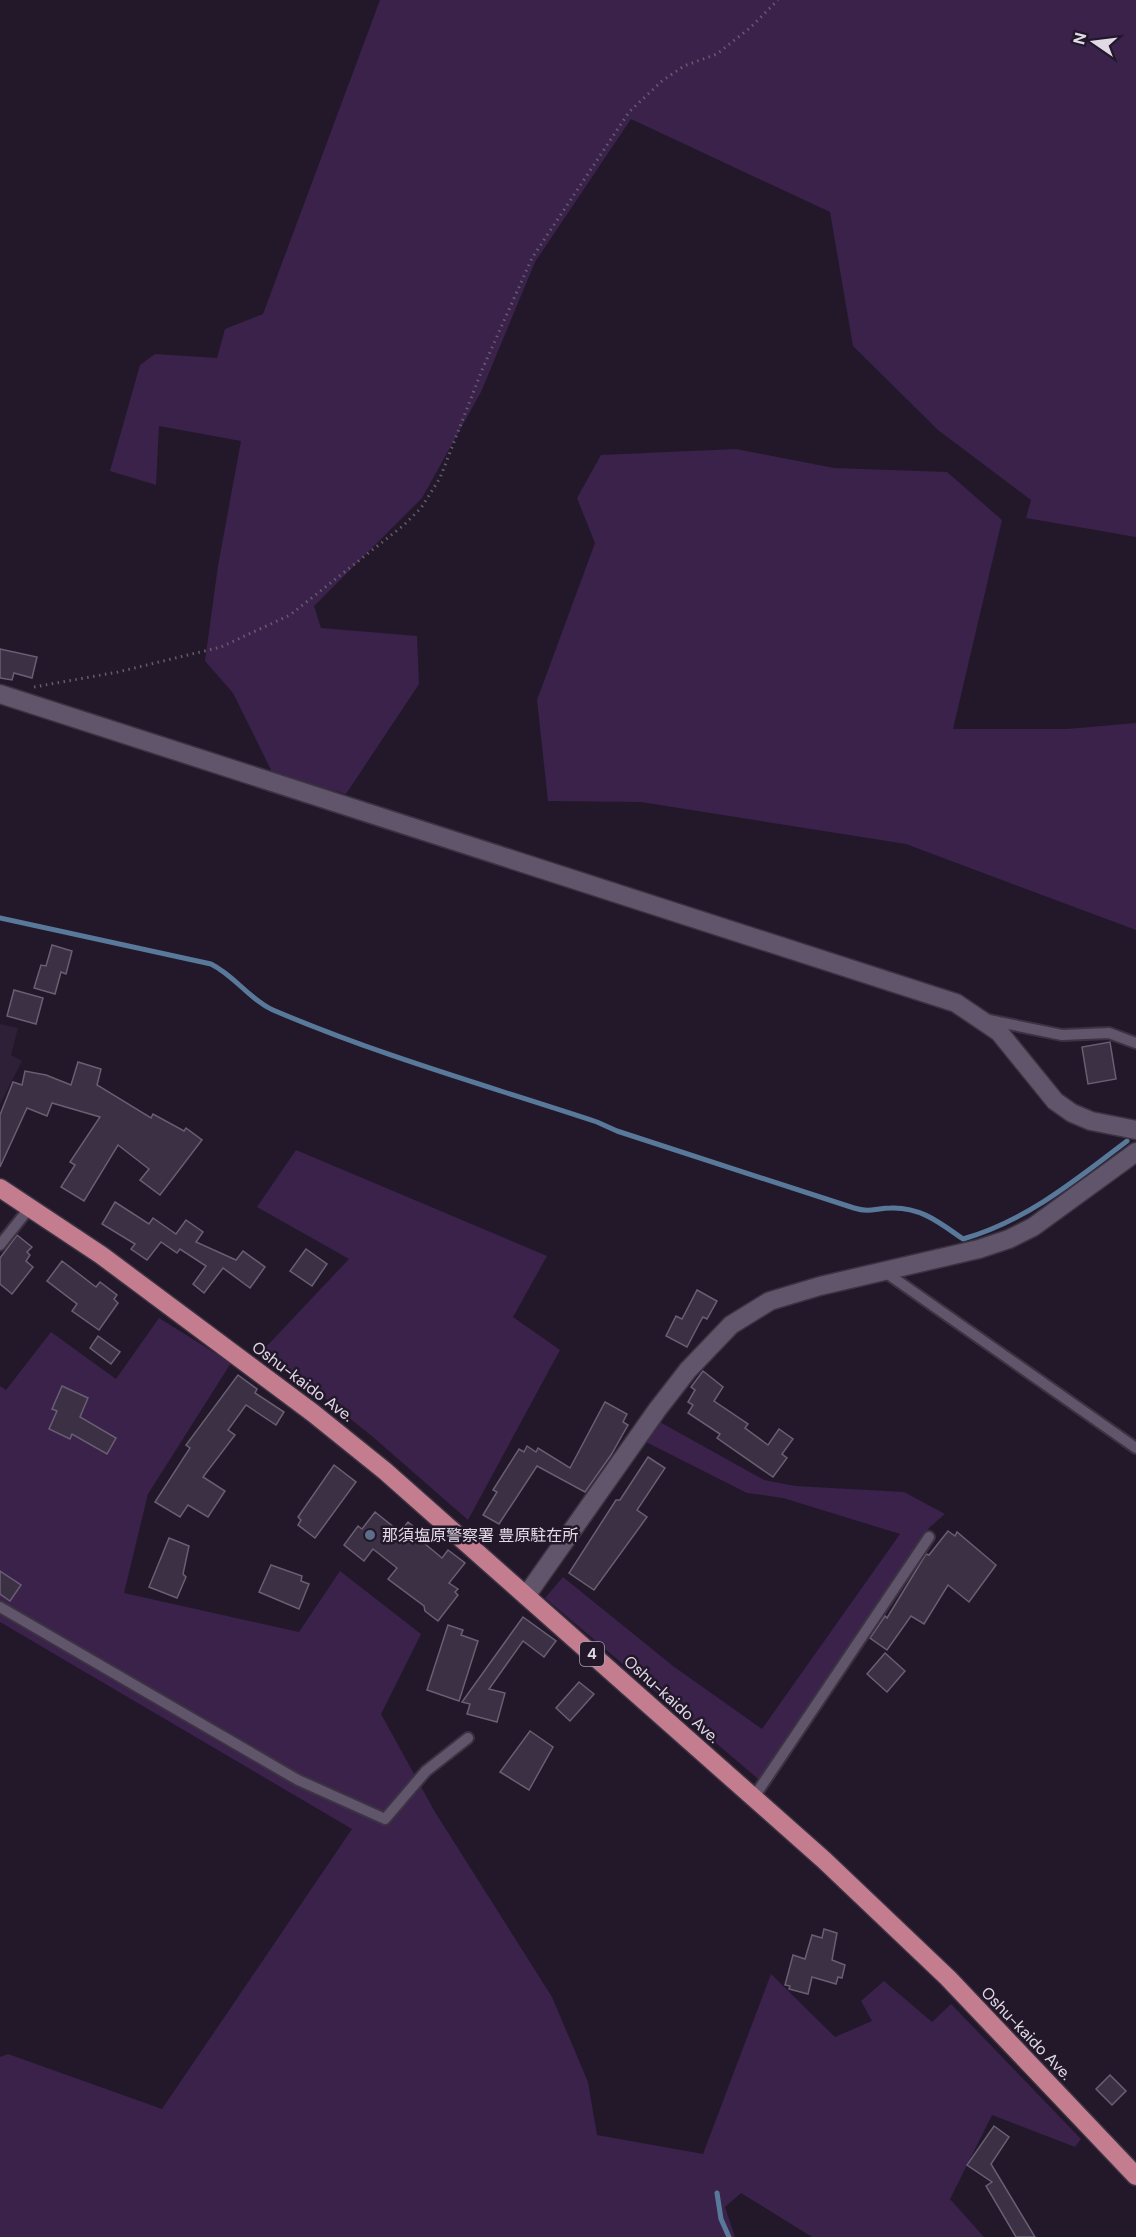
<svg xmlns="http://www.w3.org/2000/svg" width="1136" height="2237" viewBox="0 0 1136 2237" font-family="'DM Sans','Noto Sans JP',sans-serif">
<rect width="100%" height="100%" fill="#22182a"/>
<path fill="#2d2037" d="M0,1024L18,1028L11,1055L22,1061L0,1104Z"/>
<g fill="#3a224b">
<path d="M380,0H1136V537L1026,518L1031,500L938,430L853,346L830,212L631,119L535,262L481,392L422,498L314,606L321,628L417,636L419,684L346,794L273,774L233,693L205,661L218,566L241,441L159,426L156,485L110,471L140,365L155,354L217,358L225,329L263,314Z"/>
<path d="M736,449L834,468L947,472L1002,520L953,729H1067L1136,723V930L906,844L641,802L548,801L537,700L595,543L577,498L601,455Z"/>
<path d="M296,1150L547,1256L513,1317L560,1350L468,1520L373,1437L264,1349L349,1259L257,1207Z"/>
<path d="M159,1318L231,1363L148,1494L124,1593L299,1632L340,1571L421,1634L381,1714L435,1812L552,1997L588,2082L597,2135L703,2154L771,1974L835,2037L872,2021L861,2001L884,1981L932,2022L951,2004L1081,2139L1075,2147L992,2115L950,2199L984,2237H812L741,2193L725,2207L735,2237H0V2057L8,2054L162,2109L352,1829L0,1622V1386L6,1390L51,1332L116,1379Z"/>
<path d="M658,1421L764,1480L795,1486L904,1492L945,1514L930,1527L763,1783L545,1598L563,1577L673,1666L762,1729L900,1534L783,1498L747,1493L646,1442Z"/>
</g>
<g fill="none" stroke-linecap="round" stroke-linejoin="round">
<g stroke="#587999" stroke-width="5">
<path d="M0,918L211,964C235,976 249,999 273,1010C378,1055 488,1086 597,1122L617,1131L854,1208C870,1213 876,1208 891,1208C921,1207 940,1223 963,1239C1026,1221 1076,1180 1127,1141"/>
<path d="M717,2193L721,2219L729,2237"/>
</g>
</g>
<g fill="#3b3044" stroke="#6a5e73" stroke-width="1.5">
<path d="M0,649L37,657L32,678L14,673L12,680L0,678Z"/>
<path d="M52,945L72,951L66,974L61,972L55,994L34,988L41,965L46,966Z"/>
<path d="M14,990L43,998L36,1024L7,1016Z"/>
<path d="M1110,1042L1116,1079L1088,1084L1082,1047Z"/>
<path d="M78,1062L101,1069L97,1085L151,1118L153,1114L184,1131L186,1128L202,1140L160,1195L140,1180L149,1169L118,1145L84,1201L61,1187L75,1165L70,1162L100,1117L52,1103L47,1116L27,1108L0,1167V1115L13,1082L22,1085L25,1071L46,1075L71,1085Z"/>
<path d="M115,1202L149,1224L153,1218L176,1234L186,1220L203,1232L196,1242L236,1260L243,1251L265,1267L250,1288L223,1268L204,1293L193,1284L206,1266L180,1249L177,1253L161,1242L147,1260L131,1249L135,1244L102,1224Z"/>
<path d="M17,1235L32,1247L27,1252L30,1255L26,1261L33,1267L12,1294L0,1284V1258Z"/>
<path d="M306,1249L327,1264L312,1286L290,1271Z"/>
<path d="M62,1261L96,1287L100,1282L117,1295L114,1299L118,1303L99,1330L72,1311L77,1304L47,1281Z"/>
<path d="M697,1290L717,1301L707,1319L703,1317L699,1324L687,1347L666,1336L676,1316L682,1319Z"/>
<path d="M98,1336L120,1352L111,1364L90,1348Z"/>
<path d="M703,1371L723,1387L714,1401L748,1424L745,1428L768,1445L779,1429L793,1439L782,1454L787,1458L773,1477L717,1438L720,1434L688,1413L693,1405L688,1402L695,1390L691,1387Z"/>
<path d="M238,1375L257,1389L255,1393L284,1412L276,1425L246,1405L228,1430L235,1435L203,1477L225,1491L208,1517L188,1505L180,1517L155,1502L190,1448L186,1445Z"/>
<path d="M62,1386L88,1398L80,1417L116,1438L107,1454L72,1434L70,1439L49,1429L57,1411L52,1409Z"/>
<path d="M605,1402L627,1414L623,1422L628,1425L611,1455L585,1492L537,1466L499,1524L483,1515L497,1492L493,1490L519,1449L524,1452L527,1446L536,1452L538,1448L570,1468Z"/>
<path d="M648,1457L665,1468L637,1510L647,1517L594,1590L569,1573L616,1500H620Z"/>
<path d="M334,1465L356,1482L315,1538L298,1525L301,1520L298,1517Z"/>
<path d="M375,1512L400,1532L408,1522L426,1537L424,1543L442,1558L448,1550L465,1563L449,1583L458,1589L455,1592L458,1595L438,1621L425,1611L424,1606L388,1579L397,1568L373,1549L364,1561L344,1545L358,1526L362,1529Z"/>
<path d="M948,1531L955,1536L957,1532L996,1565L969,1602L948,1585L924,1624L911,1616L887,1650L870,1638L885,1616L887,1618L926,1554L929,1555Z"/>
<path d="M169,1538L189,1546L183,1574L186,1577L177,1598L149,1587Z"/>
<path d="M271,1565L302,1576L301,1581L309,1584L299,1609L259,1592Z"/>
<path d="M0,1571L21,1585L10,1601L0,1594Z"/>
<path d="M523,1617L556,1641L544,1657L523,1641L489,1689L505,1693L497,1722L467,1714L470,1704L462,1702Z"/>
<path d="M448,1625L463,1630L461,1635L478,1641L459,1701L427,1690Z"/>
<path d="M885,1653L905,1671L887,1692L867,1674Z"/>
<path d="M579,1682L594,1694L570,1721L556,1708Z"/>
<path d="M530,1731L553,1747L529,1790L500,1772Z"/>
<path d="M824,1929L837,1933L832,1960L845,1965L842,1978L838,1977L836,1984L812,1977L808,1994L789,1989L790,1986L785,1985L793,1955L805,1959L812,1935L822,1938Z"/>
<path d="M1110,2075L1126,2091L1112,2105L1096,2089Z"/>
<path d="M994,2126L1009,2137L991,2164L1035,2237H1016L986,2186L992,2182L967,2165Z"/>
</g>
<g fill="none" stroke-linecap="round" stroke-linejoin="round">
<defs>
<g id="lane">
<path d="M989,1020L1062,1035L1109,1033L1136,1043"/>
<path d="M0,1245L31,1206"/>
<path d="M885,1272L1136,1448"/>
<path d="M0,1607L298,1780L385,1819L426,1771L468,1738"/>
<path d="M754,1797L929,1537"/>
</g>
<g id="street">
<path d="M0,694L956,1003L999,1032L1055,1101L1072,1113L1091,1121L1136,1130"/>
<path d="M526,1596L657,1410L688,1370L731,1325L770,1301L820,1286L979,1249L1009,1239L1033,1227L1136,1152"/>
</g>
<path id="highway" d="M0,1188L101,1255L313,1413L385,1471L824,1860L948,1978L1136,2176"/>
</defs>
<use href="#lane" stroke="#3b3341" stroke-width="14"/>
<use href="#street" stroke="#3b3341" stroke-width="21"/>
<use href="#highway" stroke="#3b3341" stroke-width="21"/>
<path stroke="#655c6c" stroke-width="3" stroke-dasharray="1.5 4.5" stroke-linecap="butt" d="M34,687L118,672L221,647L290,615L404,525L421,508L440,478L482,370L532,258L629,112L662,81L684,66L717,54L751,27L778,0"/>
<use href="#lane" stroke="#60556a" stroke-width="10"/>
<use href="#street" stroke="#60556a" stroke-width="18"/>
<use href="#highway" stroke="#c47c8f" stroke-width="18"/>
</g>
<circle fill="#5c6f8a" stroke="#22182a" stroke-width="2" cx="370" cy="1535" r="6"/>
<g text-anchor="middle" stroke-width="5" stroke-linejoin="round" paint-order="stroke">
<rect fill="#22182a" stroke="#a8a0ae" stroke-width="1.5" x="580" y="1642" width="24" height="24" rx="4.5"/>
<g font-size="15" font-weight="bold" fill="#e1dae6">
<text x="592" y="1659">4</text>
</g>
<g font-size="16" fill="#e1dae6" stroke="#22182a">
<text transform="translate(303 1381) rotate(37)" y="6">Oshu-kaido Ave.</text>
<text transform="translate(672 1699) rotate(42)" y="6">Oshu-kaido Ave.</text>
<text transform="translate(1027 2033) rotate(46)" y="6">Oshu-kaido Ave.</text>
</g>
<g font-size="16" fill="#e1dae6" stroke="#22182a" text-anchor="start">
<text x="382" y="1541">那須塩原警察署 豊原駐在所</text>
</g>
</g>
<g transform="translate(1094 42) rotate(284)" stroke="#22182a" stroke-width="4.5" paint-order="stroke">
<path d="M0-4.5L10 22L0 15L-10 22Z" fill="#e1dae6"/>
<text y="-9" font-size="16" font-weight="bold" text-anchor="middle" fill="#e1dae6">N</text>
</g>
</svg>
